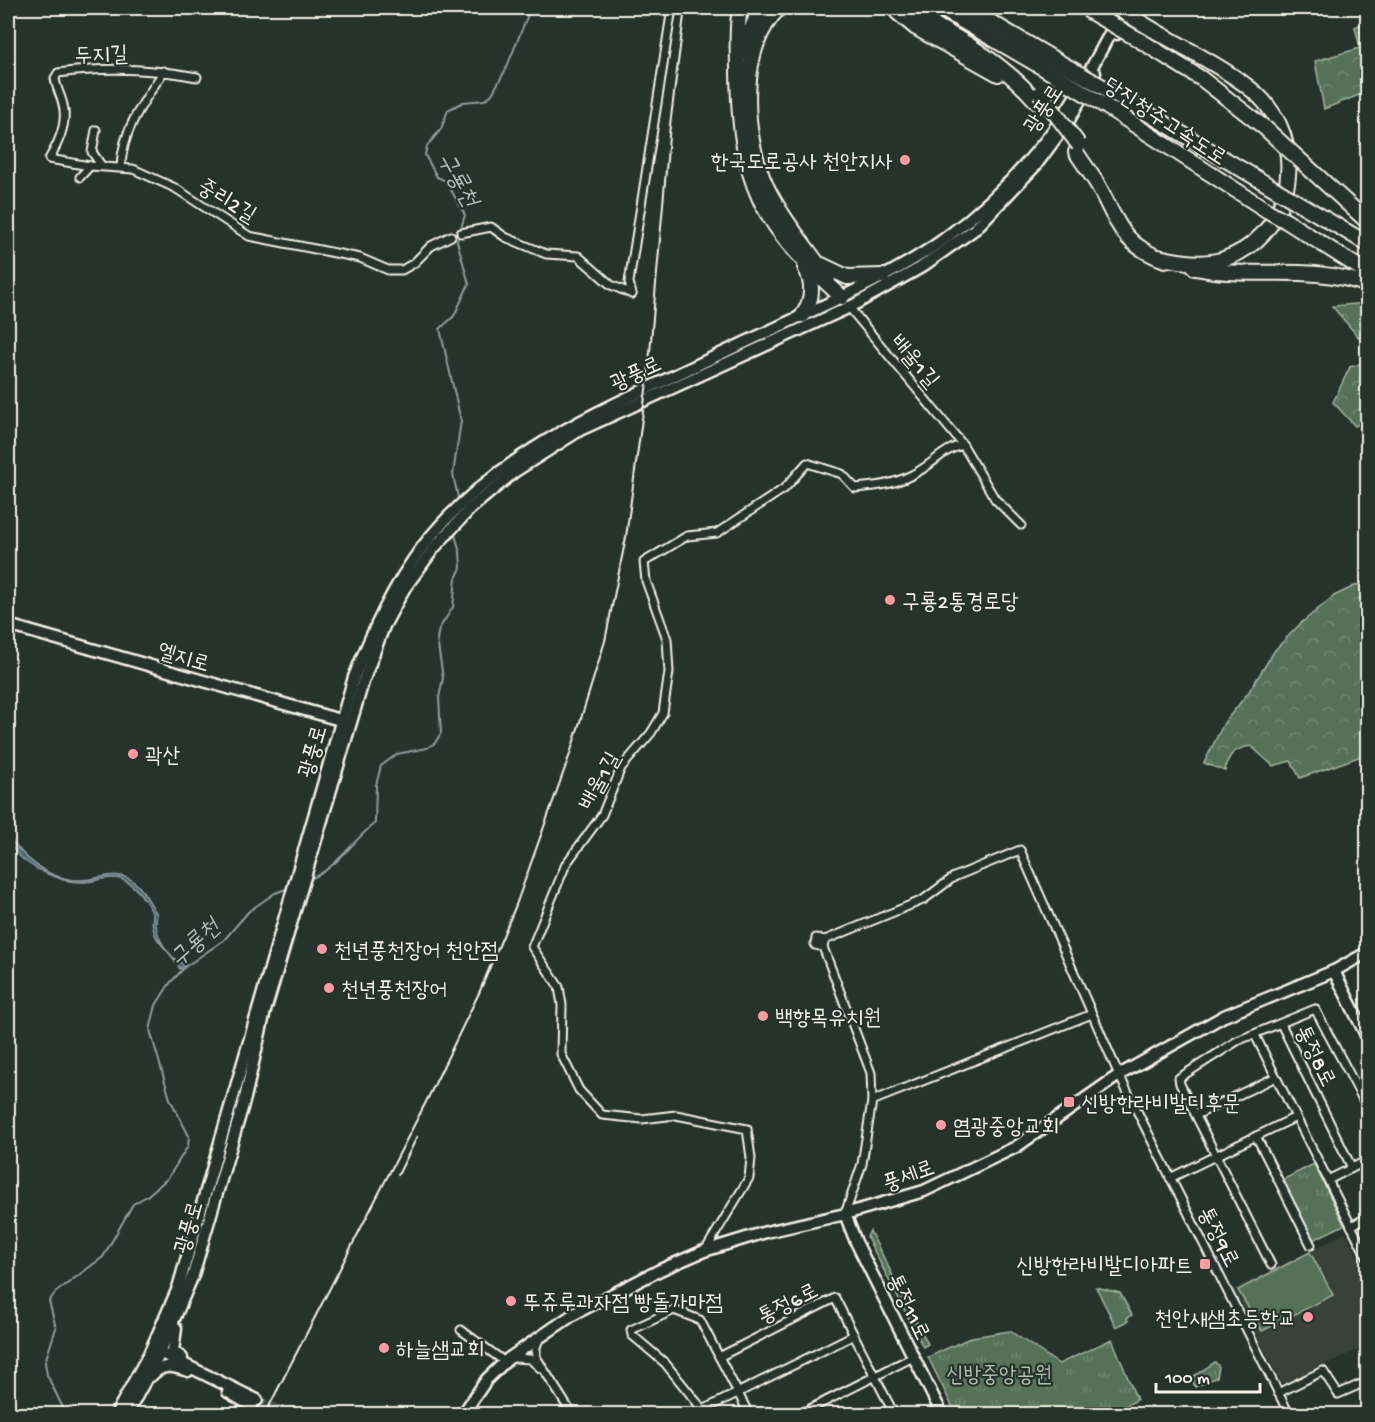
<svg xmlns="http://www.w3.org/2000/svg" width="1375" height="1422" viewBox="0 0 1375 1422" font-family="'Gochi Hand','Poor Story',sans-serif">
<defs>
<pattern id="grass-dots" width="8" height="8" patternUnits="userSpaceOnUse" patternTransform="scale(1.5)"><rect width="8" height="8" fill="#557259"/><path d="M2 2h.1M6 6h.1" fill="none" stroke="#6e8771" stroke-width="1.8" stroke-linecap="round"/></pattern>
<pattern id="forest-crowns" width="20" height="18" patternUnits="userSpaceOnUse" patternTransform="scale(1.5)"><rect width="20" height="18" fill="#557259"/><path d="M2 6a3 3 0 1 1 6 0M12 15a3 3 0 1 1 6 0" fill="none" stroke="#6e8771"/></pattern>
<pattern id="park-tufts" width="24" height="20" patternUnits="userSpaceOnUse" patternTransform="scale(1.5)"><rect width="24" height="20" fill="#557259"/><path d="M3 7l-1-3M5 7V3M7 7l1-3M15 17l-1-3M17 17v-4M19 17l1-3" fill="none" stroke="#6e8771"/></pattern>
<pattern id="water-waves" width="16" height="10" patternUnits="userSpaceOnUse" patternTransform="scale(1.5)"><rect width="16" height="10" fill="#4b6570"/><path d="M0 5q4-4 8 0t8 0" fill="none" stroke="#667c84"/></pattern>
</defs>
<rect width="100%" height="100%" fill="#26332d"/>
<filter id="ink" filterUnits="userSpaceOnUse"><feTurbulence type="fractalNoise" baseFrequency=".0167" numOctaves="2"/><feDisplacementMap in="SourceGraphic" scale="12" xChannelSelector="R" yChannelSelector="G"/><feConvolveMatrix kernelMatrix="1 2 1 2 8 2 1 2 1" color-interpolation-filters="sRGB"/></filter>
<g filter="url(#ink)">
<path fill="#394238" d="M1346,1233L1367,1276V1345L1285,1383L1281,1382L1234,1289Z"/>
<path fill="url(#grass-dots)" stroke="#a4b2a0" stroke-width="1.5" d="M870,1231L928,1344L923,1347L867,1237Z"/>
<g fill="url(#forest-crowns)" stroke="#a4b2a0" stroke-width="1.5">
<path d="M1367,21V92L1324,109L1315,61L1360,48L1355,27Z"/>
<path d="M1367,303H1368L1367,347L1332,306Z"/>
<path d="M1367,362V420L1355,426L1333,402L1350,367Z"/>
<path d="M1367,580V754L1300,778L1291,761L1273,766L1251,746C1235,749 1228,753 1225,771L1204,763L1224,723L1248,693L1275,650L1300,624L1334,596Z"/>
</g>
<g fill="url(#park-tufts)" stroke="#a4b2a0" stroke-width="1.5">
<path d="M1314,1164L1344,1225L1313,1240L1282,1180Z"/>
<path d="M1096,1287L1120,1293L1132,1315L1127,1318L1128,1321L1116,1327Z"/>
<path d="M1010,1331L1059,1364L1112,1339L1137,1400L1109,1414H956L928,1357L972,1337Z"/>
<path d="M1215,1362L1219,1367L1217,1377L1195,1387L1191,1378Z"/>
</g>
<path fill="#557259" stroke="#a4b2a0" stroke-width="1.5" d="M1310,1252L1333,1295L1262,1331L1238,1290Z"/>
<path fill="url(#water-waves)" stroke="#8f9da0" stroke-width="1.5" d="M8,836C25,859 50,881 81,880C96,880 112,871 128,878C141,884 149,902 157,914C152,933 167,957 185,965L180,969C170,948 148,941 153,914C146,902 139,889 127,882C113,873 97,882 82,882C58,883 12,862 8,836Z"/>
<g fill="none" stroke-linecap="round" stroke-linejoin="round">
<g stroke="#8f9da0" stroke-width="2">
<path d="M459,502L453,474L461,421L440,329L454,316L469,284L457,241L465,215L446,181L437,177L425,155L427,146L441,129L448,110L463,102L485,100L492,94L506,69L529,12L534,8"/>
<path d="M308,880C337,869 352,841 375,823L376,785L381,766L397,754L427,748L435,743L441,733L439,698L443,678L437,639L439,629L453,607L456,578L461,568L460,552L455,535"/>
<path d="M66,1414L47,1375L45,1362L56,1328L49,1301L56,1292L103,1257L133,1204L147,1196L168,1178L188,1146L189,1136L170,1099L150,1030L156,1005L170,983L185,967L224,940L249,911L275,893L289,888"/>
</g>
<g stroke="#455049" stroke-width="10" stroke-dasharray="10 5" stroke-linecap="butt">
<path d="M257,1400L287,1414"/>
<path d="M252,1406L269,1414"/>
</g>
<defs>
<g id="street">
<path d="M197,77C150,68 105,67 58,73L55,78C56,88 61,95 63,105C68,123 58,144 49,159L90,166L133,169L175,188L249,236L360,258L388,270H402L414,263L431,246L451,236"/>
<path d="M96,130L92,152L101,165"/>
<path d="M121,167C122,130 144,101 164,71"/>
<path d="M80,177L90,166"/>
<path d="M461,233L491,227L505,237L546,254L578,256L611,285L632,294"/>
<path d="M632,294L629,282L672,8"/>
<path d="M848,306L963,445"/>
<path d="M825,940L923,900L954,877L1020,850L1119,1075L1289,1414"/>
<path d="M823,947L815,945L816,938L825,940L823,947L871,1073L872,1101L862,1164L845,1214"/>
<path d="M1281,1024L1352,1168"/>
<path d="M1255,1035L1296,1117"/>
<path d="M872,1101L1092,1014"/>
<path d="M1196,1115L1276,1077"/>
<path d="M1256,1136L1311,1245"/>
<path d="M1170,1178L1296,1117L1368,1259"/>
<path d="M1328,1180L1368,1160"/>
<path d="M1351,1226L1368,1217"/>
<path d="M706,1249L749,1178L751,1158L747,1129L676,1115L642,1119L602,1115L579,1090L561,1054L562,1005L559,987L532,947L566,864L602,815L621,768L651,733L663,713L669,672L667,639L646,581L644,562L687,536L717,533L785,488L807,463L842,474L855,488C879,486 898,484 919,471C935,462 945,448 963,445L995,499L1021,525"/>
<path d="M1271,1265L1180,1084L1179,1078L1237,1041L1315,1009L1368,1109"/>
<path d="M461,1330L505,1362"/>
<path d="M540,1337L536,1347V1357L572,1414"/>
<path d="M719,1357L835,1298L894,1414"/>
<path d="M513,1358L530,1359L540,1368"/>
<path d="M1278,1393L1323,1371L1338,1394L1368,1381"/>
<path d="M749,1414L700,1320L674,1310L631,1330L632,1335L665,1363L703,1410L854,1335"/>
<path d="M800,1414L913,1357"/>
<path d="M1124,1414H1129"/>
</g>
<g id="secondary">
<path d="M1117,34L1133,8"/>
<path d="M8,625L347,722"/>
<path d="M1334,971L1368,1039"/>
<path d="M845,1214L856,1242L942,1414"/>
<path d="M176,1328L173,1351L182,1358"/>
<path d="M155,1350L257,1400"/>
<path d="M151,1376C163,1363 173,1366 188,1371"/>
<path d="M228,1392L252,1406"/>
<path d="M116,1414L149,1354L178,1288L354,677C373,630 393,586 423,546C486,465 575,422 665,380C710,359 754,338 799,317C848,294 900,271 944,239C978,214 1009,185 1036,152C1072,111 1097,55 1124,8"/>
<path d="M127,1414L158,1357L193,1275L245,1098L265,1011L363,682L384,626L404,589L434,548L470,509L514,472L580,430L850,307L920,268L975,229L1036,165L1069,120L1095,73"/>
<path d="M463,1414L487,1379L508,1359L574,1314L660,1270L704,1251L766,1232L845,1214L924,1191L1016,1147L1119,1075L1224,1016L1334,971L1368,952"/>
</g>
<g id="highway">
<path d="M740,8C736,29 738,50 738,72C740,183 759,223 842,297"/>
<path d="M779,8C737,49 743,136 766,186C782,219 808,249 828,278"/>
<path d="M901,8C950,32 1001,60 1037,102"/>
<path d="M940,8L1050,72"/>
<path d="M967,8L1054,59"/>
<path d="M897,12L916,28L998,74"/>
<path d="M1152,29C1182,47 1246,78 1266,104C1309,156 1288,240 1221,260C1200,266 1179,261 1158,257"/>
<path d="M1141,41L1202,79L1265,128"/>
<path d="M742,53L760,8"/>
<path d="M1110,91L1275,189"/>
<path d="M1107,107L1268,211"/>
<path d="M1076,152C1083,163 1092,175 1099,187C1118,223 1122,245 1165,260"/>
<path d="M1313,172L1368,222"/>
<path d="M1295,201L1368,244"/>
<path d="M1286,221L1368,273"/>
<path d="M822,265L847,277L883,276"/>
<path d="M1195,268C1255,280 1307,263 1368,285"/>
<path d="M803,315C813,299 814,284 805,267"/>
</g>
</defs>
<use href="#street" stroke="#f4f1e8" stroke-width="11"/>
<use href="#secondary" stroke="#f4f1e8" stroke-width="15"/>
<use href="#highway" stroke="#f4f1e8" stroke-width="18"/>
<use href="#street" stroke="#26332d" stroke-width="7"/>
<use href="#secondary" stroke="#26332d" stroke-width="10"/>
<use href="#highway" stroke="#26332d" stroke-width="14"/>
<g stroke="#f4f1e8" stroke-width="2">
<path d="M398,1175L417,1137"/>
<path d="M265,1414L428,1098L479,993L516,905L570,754L605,641L626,537L648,375L670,125L685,8"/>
</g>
<defs>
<g id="highway-bridge">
<path d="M1117,8L1152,29"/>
<path d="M1087,10L1141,41"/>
<path d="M1054,59L1110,91"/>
<path d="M1050,72L1107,107"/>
<path d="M1040,93L1079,145"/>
<path d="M1265,128L1313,172"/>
<path d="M1275,189L1295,201"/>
<path d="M1268,211L1286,221"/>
</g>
</defs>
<use href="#highway-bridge" stroke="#f4f1e8" stroke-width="18" stroke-linecap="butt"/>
<use href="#highway-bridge" stroke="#26332d" stroke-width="14"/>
</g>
</g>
<g fill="#ff9aa2" stroke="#26332d" stroke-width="2">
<circle cx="905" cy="160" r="6"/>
<circle cx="890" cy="600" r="6"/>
<circle cx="133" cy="754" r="6"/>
<circle cx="322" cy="949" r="6"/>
<circle cx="329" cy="988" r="6"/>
<circle cx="763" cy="1016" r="6"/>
<rect x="1063" y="1096" width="12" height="12" rx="3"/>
<circle cx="941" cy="1125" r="6"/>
<rect x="1199" y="1258" width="12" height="12" rx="3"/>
<circle cx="511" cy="1301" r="6"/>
<circle cx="1308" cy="1317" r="6"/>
<circle cx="384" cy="1348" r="6"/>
</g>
<g text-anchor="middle" stroke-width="4.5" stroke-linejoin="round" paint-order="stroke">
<g font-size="22" fill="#f4f1e8" stroke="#26332d">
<text transform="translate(101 53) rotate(-2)" y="8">두지길</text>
<text transform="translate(1042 108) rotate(-57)" y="8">광풍로</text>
<text transform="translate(1166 120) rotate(33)" y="8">당진청주고속도로</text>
<text transform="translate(228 199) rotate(31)" y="8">중리2길</text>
<text transform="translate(916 360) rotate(50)" y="8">배울1길</text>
<text transform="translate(635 372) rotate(-25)" y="8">광풍로</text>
<text transform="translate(184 656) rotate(16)" y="8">엘지로</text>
<text transform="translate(311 751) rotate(-74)" y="8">광풍로</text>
<text transform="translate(598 780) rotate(-61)" y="8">배울1길</text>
<text transform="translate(1317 1055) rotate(64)" y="8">통정8로</text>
<text transform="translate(908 1174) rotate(-20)" y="8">풍세로</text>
<text transform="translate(187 1227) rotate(-74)" y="8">광풍로</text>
<text transform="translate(1220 1236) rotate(63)" y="8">통정9로</text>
<text transform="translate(787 1302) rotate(-27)" y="8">통정6로</text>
<text transform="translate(910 1306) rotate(64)" y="8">통정11로</text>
</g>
<g font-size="22" fill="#f4f1e8" stroke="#26332d" text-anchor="start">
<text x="893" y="168" text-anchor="end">한국도로공사 천안지사</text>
<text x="902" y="608">구룡2통경로당</text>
<text x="145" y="762">곽산</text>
<text x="334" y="957">천년풍천장어 천안점</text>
<text x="341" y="996">천년풍천장어</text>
<text x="775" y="1024">백향목유치원</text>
<text x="1081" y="1110">신방한라비발디후문</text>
<text x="953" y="1133">염광중앙교회</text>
<text x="1193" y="1272" text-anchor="end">신방한라비발디아파트</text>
<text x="523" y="1309">뚜쥬루과자점 빵돌가마점</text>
<text x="1296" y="1325" text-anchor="end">천안새샘초등학교</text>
<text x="396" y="1356">하늘샘교회</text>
</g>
<g font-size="22" fill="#b4beaf" stroke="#26332d">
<text x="999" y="1381">신방중앙공원</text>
</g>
<g font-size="24" font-style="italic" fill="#b0b9b8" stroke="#26332d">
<text transform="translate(459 179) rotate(61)" y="8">구룡천</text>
<text transform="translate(194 942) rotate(-42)" y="8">구룡천</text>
</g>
</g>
<rect width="1375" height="1422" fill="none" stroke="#26332d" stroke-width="30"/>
<rect x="15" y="15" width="1345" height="1392" fill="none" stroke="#f4f1e8" stroke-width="2" filter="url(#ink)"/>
<path d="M1156 1383v9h104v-9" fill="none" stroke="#f4f1e8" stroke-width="3"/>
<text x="1165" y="1383" font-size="18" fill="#f4f1e8" stroke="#26332d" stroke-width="4.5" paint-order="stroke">100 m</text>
</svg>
